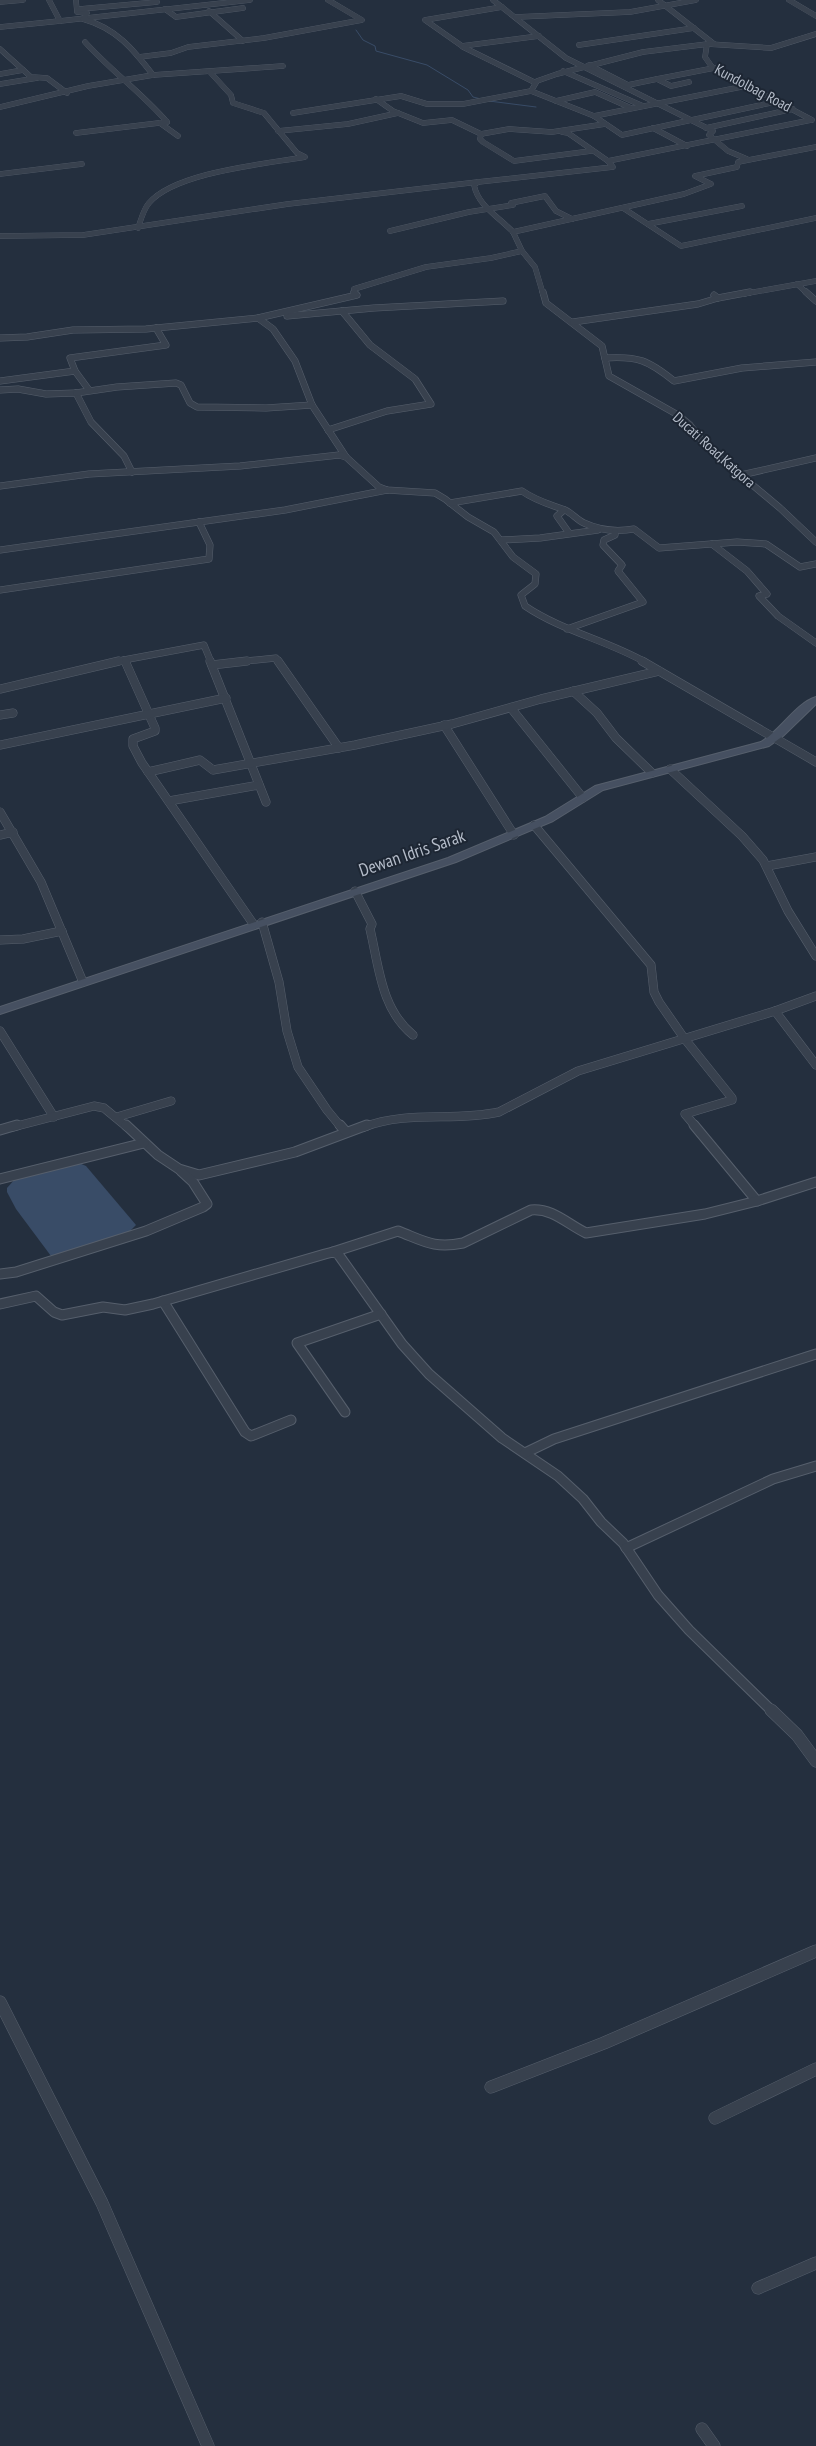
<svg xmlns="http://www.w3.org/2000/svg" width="816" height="2446" viewBox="0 0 816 2446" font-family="'PT Sans Narrow',sans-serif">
<rect width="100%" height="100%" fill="#242f3e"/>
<path fill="#394c67" d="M79,1163L86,1166L136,1225L128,1233L51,1256L16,1209L7,1192V1188L15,1179Z"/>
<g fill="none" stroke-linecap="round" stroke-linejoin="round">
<g stroke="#394c67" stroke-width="1">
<path d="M356,30L363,40L375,46L376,51L427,65L468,90L473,97L481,99"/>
<path d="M489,101L536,107"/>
</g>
<defs>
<g id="street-far4">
<path d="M49,0L60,21L250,0"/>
<path d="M76,0L77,12L87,13L83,19C116,28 133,49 153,75"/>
<path d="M493,0L566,58L713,131L709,135L728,151L747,159"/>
<path d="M658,0L714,44"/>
<path d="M789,0L816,16"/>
<path d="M0,2L23,0"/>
<path d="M502,7L425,20L462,46L539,36"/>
<path d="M80,9L157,2L156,0"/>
<path d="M165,9L176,17L243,8"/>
<path d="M209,11L243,41"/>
<path d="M516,17L630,12L696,0"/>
<path d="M0,27L60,21"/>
<path d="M85,42C111,71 142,93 167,122"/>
<path d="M707,44L705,57L712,67L812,120"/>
<path d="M579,45L694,28"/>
<path d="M463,47L534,82"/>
<path d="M0,49L31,77L47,78L67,93"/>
<path d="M139,57L171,53L188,47L264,38L362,20L328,0"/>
<path d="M589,65L628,85L657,79L671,86L689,82"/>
<path d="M563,71L643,106"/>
<path d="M0,74L23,70"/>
<path d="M657,79L714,68"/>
<path d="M0,84L37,78"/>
<path d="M531,91L594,116L622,135L775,102"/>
<path d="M376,99L393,111L423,123L452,120L481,134L509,129L552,132L605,124"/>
<path d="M556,101L595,92L631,108"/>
<path d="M0,107L88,86L153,75L283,66"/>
<path d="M293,113L401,96L427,104H463L531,91L537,81L557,74L643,52L708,44L771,48L816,34"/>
<path d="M594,116L746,86"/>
<path d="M160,123L178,136"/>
<path d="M653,128L687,146"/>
<path d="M706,128L793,109"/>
<path d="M278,131L348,124L398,113"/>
<path d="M562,132L568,133L608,161"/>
<path d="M76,133L167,122"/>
<path d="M481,134L480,139L483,142L514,161L591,151"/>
<path d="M0,174L82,164"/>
<path d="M623,208L681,246L816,218"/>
<path d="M648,224L742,206"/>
<path d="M138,228C141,220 143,210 149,203C175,172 265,164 305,157L297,153L264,113L233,103L231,95L210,72"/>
<path d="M390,231L469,212L513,205L511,203L545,196L556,211L572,219"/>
<path d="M513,232C499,217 478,206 474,185L478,182L613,167L608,161L811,120"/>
<path d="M0,236L83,235L288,204L478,182"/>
<path d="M797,284L808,294"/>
<path d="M355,294L354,289L426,267L491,258L522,251"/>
<path d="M543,294L535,267L522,251L513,232L684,194L711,184L695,176L737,167L738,162L816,147"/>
<path d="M743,294L816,281"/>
</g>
<g id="street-far3">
<path d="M543,292L546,303L602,346L609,376L678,415L690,425L706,446L780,508L816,542"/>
<path d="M806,292L816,301"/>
<path d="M714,295L718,298L750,292"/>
<path d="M287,316L374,308L503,301"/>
<path d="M258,318L273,329L295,361L312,405L346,457L379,487L387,490L435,493L445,499L468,517L494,532L513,557L536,574L535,584L521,595L525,606C562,631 606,640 645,662"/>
<path d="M573,322L698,304L718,298"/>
<path d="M0,338L27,337L73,330L146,329L258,318L357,295L354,292"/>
<path d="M605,358C638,356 648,360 674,381L742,368L816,362"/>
<path d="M75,371L70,358L166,345L156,328"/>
<path d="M0,381L75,371L89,390"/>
<path d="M0,390L18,389L46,394L76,393L91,422L124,456L132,472"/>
<path d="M76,393L117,387L176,383L181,385L190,403L197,407L266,408L312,405"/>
<path d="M328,430L387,411L431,404L415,379L370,345L342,311"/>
<path d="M741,475L816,458"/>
<path d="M0,486L89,474L240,466L339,455L346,457"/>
<path d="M450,503L522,491C536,501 549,504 565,510C572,513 577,520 584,523C601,531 616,532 634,529L659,548L737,542L766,544L800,567L816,564"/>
<path d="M564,510L557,516L569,533"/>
<path d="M501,540L540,538L598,530"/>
<path d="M712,544L747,571L767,594L759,596L778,616L816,643"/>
<path d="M0,550L285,510L387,490"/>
<path d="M0,590L209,559L210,545L199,522"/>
<path d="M567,629L643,602L618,571L622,565L603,545L604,540L615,535V532"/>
<path d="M124,660L125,662"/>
<path d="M113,662L204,645L211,662"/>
<path d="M235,662L276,658L279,662"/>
</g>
<g id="street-far2">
<path d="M125,661L155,728V731L133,739V746L142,763L254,925"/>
<path d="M210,661L266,802"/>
<path d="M278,661L339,748"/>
<path d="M642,661L816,762"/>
<path d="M212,665L247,661"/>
<path d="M0,689L119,661"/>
<path d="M573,691L597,713L616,738L652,773"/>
<path d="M511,708L583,798"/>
<path d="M0,715L13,713"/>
<path d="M444,725L514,835"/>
<path d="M0,745L226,698"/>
<path d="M670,769L742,836L763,860L788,911L816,956"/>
<path d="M148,772L200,760L213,770L355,745L452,724L541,699L659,671"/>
<path d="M169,801L259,785"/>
<path d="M0,812L41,882L83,982"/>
<path d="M534,825L651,965L654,992L659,1002L684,1038L732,1098V1100L685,1114L696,1127"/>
<path d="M0,835L13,832"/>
<path d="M767,866L816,857"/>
<path d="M355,891L372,924L370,929C379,967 381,1009 413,1035"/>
<path d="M262,922L279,982L287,1031L298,1067L327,1110L341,1127"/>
<path d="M0,940L23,939L62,931"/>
<path d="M816,996L775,1011L816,1065"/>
<path d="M0,1031L54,1117"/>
<path d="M117,1117L171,1101"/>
<path d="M13,1127L94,1106L104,1108L127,1127"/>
<path d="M364,1127C408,1110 454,1122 499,1112L578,1071L775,1011"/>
</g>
<g id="street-far1">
<path d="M126,1125L158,1155L179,1169L199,1175L295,1152L367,1125"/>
<path d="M340,1125L346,1132"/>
<path d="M694,1125L757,1201"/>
<path d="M0,1130L17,1125"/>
<path d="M0,1179L144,1143"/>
<path d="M333,1252L398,1231C424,1241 434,1249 463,1243L531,1210C553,1208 567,1224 586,1233L705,1214L757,1201L816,1182"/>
<path d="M0,1274L16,1272L146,1231L203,1207L207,1204L193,1182L181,1171"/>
<path d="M163,1301L245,1432L251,1436L291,1420"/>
<path d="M0,1304L36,1296L54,1312L62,1315L103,1307L125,1310L153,1304L325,1254L333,1252L338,1254L402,1344L429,1374L502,1438L558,1476L583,1499L601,1522L623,1543L658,1595L689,1630L772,1711"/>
<path d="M345,1412L297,1343L381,1314"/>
<path d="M525,1453L554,1439L816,1354"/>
<path d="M626,1548L773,1479L816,1466"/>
</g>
<g id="street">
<path d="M771,1710L797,1735L816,1761"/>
<path d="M0,2002L102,2203L208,2446"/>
<path d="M491,2087L604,2043L816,1951"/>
<path d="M715,2118L816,2069"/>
<path d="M758,2288L816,2263"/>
<path d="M702,2429L714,2446"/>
</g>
<path id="secondary" d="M816,697V704L783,736L769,746L603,790L553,821L456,862L0,1014V1007L448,858L545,817L595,786L761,742C780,731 796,703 816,697Z"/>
</defs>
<use href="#street-far4" stroke="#565f6c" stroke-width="5.5"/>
<use href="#street-far3" stroke="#565f6c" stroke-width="7"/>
<use href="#street-far2" stroke="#565f6c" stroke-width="9"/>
<use href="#street-far1" stroke="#565f6c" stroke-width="11"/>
<use href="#street" stroke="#565f6c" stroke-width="13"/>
<use href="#secondary" stroke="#565f6c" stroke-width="2"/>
<use href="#street-far4" stroke="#38414e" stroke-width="5"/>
<use href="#street-far3" stroke="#38414e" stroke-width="6"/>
<use href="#street-far2" stroke="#38414e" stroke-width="8"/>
<use href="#street-far1" stroke="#38414e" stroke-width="9"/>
<use href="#street" stroke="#38414e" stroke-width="12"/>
<use href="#secondary" fill="#465061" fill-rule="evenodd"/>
</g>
<g text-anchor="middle" stroke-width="4" stroke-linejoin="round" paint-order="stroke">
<g font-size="15" fill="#b4bcc9" stroke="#1d2633">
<text transform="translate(753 88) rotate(28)" y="5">Kundolbag Road</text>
<text transform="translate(714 450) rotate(42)" y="5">Ducati Road,Katgora</text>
</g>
<g font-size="18" fill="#b4bcc9" stroke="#1d2633">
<text transform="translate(412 853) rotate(-19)" y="6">Dewan Idris Sarak</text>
</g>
</g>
</svg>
